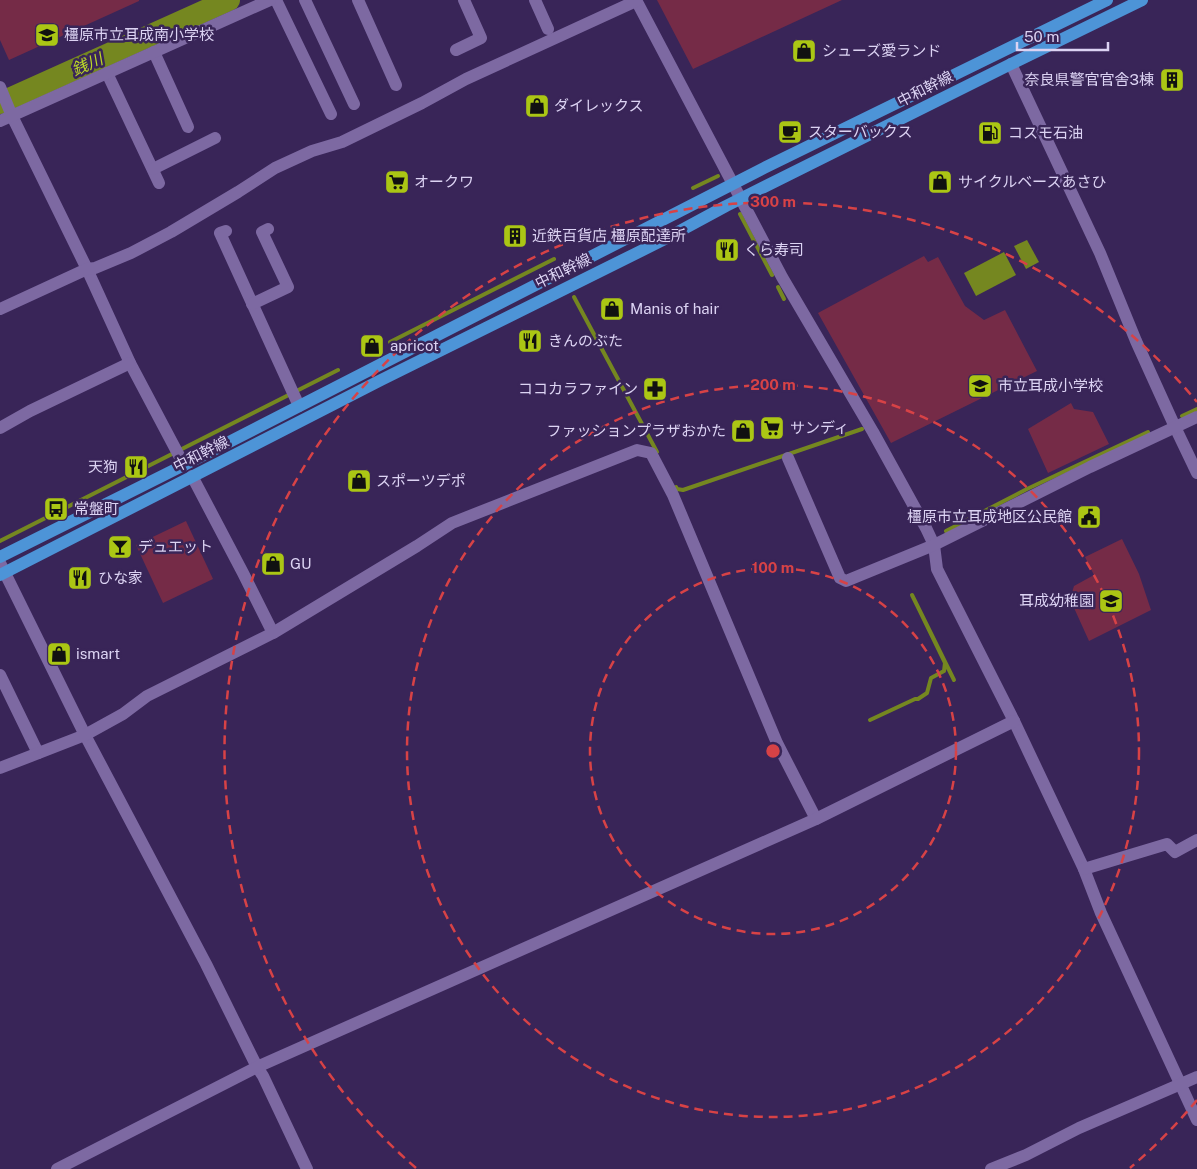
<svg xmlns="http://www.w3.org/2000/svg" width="1197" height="1169" viewBox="0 0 1197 1169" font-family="'Public Sans','Noto Sans JP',sans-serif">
<rect width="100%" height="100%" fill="#392558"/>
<g fill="#752b47">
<path d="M0,0H139V1L9,60L0,40Z"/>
<path d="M657,0H842L693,69Z"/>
<path d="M924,256L928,262L938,257L965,306L984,320L1005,310L1037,371L891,443L818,313Z"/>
<path d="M1071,403L1074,409L1093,412L1109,444L1048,473L1028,429Z"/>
<path d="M186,521L213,579L163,603L136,545Z"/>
<path d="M1122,539L1139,574L1151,610L1089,641L1070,599L1074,586L1094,575L1085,557Z"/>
</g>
<g fill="#758720">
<path d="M1027,240L1039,262L1026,269L1014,246Z"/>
<path d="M1004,252L1016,275L976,296L964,273Z"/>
</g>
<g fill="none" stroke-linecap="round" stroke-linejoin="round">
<g stroke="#758720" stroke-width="4">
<path d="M693,188L718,176"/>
<path d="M740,214L772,275"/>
<path d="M778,287L784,299"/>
<path d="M574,297L657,452"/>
<path d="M390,342L554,259"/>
<path d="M1182,416L1197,409"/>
<path d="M676,487L677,489L683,490L862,429"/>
<path d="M946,531L1027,489L1148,432"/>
<path d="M0,541L338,370"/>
<path d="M870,720L915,699H918L927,693L931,678L944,671L945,663L912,595L954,680"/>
</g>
<path stroke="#758720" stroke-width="22" d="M0,103L229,0"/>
<g stroke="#7d69a2" stroke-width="12">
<path d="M276,0L331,114"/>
<path d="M305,0L354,104"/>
<path d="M358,0L396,85"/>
<path d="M535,0L548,29"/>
<path d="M636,0L782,277L873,432L926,528L934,545L937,569L1014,721L1084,869L1101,913L1197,1120"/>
<path d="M456,50L481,38L464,0"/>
<path d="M154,52L188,127"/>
<path d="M1011,64L1100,253L1136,341L1175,427L1197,473"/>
<path d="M107,73L159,183"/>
<path d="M0,87L12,116L87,269L130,363L184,465"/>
<path d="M0,121L270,0"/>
<path d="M153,169L215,138"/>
<path d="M226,231L220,233L299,406"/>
<path d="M252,304L288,287L262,232L268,229"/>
<path d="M0,309L87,269L95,268L131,253L171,232L238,192L275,168L312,151L342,142L422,103L466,79L636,1"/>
<path d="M0,428L30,411L130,363"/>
<path d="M788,458L840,578L846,581L934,545L1090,467L1197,417"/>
<path d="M192,476L243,573L273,633"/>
<path d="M0,563L85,735L206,964L257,1067L263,1076L307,1169"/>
<path d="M0,675L38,753"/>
<path d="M0,768L85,735L123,714L147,696L273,633L417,546L452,523L637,450L651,453L673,495L777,743L816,819"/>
<path d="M1084,869L1167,844L1175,852L1197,840"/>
<path d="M57,1169L257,1067L816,819L1014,721"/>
<path d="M991,1169L1026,1155L1079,1128L1197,1077"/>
</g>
<g stroke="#4d94d7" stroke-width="12">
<path d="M0,557L190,462L764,168L1107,0"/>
<path d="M0,575L381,380L665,239L726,206L1011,64L1142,0"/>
</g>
</g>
<g fill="none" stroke="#d74246" stroke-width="2.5" stroke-dasharray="9 6">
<circle cx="773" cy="751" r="183"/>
<circle cx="773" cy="751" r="366"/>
<path d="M1197 1100A549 549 0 0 1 1130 1168M416 1168A549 549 0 1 1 1197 402"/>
</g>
<defs>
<symbol id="school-square" viewBox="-11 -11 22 22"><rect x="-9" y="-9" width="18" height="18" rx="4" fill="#abc614" stroke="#392558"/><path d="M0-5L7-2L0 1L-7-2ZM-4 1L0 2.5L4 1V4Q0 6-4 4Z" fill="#111"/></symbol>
<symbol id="shop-square" viewBox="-11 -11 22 22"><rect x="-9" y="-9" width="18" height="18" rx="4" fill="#abc614" stroke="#392558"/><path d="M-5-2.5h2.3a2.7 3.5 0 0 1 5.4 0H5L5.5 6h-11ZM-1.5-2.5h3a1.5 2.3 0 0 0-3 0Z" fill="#111"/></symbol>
<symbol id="building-square" viewBox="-11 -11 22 22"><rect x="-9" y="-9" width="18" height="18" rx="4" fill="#abc614" stroke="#392558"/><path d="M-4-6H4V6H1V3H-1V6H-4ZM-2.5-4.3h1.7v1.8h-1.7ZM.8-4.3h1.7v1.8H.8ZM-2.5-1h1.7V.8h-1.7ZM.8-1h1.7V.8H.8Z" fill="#111"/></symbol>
<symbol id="cafe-square" viewBox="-11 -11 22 22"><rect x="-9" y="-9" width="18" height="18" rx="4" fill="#abc614" stroke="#392558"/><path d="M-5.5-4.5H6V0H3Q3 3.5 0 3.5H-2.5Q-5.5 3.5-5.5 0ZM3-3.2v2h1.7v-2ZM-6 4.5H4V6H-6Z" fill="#111"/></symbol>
<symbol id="fuel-square" viewBox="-11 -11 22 22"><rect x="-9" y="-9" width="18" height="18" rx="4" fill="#abc614" stroke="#392558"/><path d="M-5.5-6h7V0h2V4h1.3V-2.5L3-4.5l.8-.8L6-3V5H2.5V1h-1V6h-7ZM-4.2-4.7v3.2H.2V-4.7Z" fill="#111"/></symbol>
<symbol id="supermarket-square" viewBox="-11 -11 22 22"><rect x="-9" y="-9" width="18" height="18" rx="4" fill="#abc614" stroke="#392558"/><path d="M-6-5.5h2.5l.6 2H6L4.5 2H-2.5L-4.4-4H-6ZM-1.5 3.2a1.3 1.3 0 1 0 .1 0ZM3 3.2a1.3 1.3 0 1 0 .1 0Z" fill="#111"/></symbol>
<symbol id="restaurant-square" viewBox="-11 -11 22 22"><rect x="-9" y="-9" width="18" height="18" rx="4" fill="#abc614" stroke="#392558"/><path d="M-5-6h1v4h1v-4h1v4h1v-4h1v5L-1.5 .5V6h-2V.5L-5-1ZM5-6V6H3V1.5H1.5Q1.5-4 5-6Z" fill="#111"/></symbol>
<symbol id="pharmacy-square" viewBox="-11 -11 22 22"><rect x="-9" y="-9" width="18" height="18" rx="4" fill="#abc614" stroke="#392558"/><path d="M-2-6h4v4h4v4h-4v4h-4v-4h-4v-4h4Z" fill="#111"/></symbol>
<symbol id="bus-square" viewBox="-11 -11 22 22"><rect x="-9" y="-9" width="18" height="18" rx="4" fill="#abc614" stroke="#392558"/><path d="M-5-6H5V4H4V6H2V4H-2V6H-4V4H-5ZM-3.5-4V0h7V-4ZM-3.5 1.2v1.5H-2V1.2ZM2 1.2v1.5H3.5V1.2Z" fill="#111"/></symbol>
<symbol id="civic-square" viewBox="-11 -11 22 22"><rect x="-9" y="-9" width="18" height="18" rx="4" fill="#abc614" stroke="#392558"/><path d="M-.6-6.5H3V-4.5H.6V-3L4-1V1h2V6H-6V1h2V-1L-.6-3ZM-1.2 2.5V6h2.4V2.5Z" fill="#111"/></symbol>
<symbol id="bar-square" viewBox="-11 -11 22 22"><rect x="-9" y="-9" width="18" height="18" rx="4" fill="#abc614" stroke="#392558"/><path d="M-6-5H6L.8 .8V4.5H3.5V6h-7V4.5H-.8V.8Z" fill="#111"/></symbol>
</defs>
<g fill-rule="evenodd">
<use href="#school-square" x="33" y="21" width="28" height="28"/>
<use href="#shop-square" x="790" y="37" width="28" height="28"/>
<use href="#building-square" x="1158" y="66" width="28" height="28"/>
<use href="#shop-square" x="523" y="92" width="28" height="28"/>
<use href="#cafe-square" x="776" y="118" width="28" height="28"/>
<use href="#fuel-square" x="976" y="119" width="28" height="28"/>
<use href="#supermarket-square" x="383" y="168" width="28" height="28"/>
<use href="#shop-square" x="926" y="168" width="28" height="28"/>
<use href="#building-square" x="501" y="222" width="28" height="28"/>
<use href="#restaurant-square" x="713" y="236" width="28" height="28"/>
<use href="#shop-square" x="598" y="295" width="28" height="28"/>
<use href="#restaurant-square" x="516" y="327" width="28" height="28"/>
<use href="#shop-square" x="358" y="332" width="28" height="28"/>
<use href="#school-square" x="966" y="372" width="28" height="28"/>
<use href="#pharmacy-square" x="641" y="375" width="28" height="28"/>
<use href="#supermarket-square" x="758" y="414" width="28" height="28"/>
<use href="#shop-square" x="729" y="417" width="28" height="28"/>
<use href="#restaurant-square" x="122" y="453" width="28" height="28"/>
<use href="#shop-square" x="345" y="467" width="28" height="28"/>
<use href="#bus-square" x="42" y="495" width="28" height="28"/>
<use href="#civic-square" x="1075" y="503" width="28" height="28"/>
<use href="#bar-square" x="106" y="533" width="28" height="28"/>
<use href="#shop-square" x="259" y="550" width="28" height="28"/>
<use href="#restaurant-square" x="66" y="564" width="28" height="28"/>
<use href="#school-square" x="1097" y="587" width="28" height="28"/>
<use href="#shop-square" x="45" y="640" width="28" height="28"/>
</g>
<g text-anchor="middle" stroke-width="5" stroke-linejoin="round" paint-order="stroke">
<g font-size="15" fill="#dcd3f3" stroke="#392558" text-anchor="start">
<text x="64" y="40">橿原市立耳成南小学校</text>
<text x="822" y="56">シューズ愛ランド</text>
<text x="1154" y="85" text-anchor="end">奈良県警官官舎3棟</text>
<text x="554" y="111">ダイレックス</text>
<text x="808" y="137">スターバックス</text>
<text x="1008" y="138">コスモ石油</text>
<text x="414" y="187">オークワ</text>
<text x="958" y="187">サイクルベースあさひ</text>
<text x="532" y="241">近鉄百貨店 橿原配達所</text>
<text x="744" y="255">くら寿司</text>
<text x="630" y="314">Manis of hair</text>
<text x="548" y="346">きんのぶた</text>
<text x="390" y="351">apricot</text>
<text x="998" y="391">市立耳成小学校</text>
<text x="638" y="394" text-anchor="end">ココカラファイン</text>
<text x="790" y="433">サンディ</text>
<text x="726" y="436" text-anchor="end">ファッションプラザおかた</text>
<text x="118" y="472" text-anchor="end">天狗</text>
<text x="376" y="486">スポーツデポ</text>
<text x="74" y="514">常盤町</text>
<text x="1072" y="522" text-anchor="end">橿原市立耳成地区公民館</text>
<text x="138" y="552">デュエット</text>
<text x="290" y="569">GU</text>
<text x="98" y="583">ひな家</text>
<text x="1094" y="606" text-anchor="end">耳成幼稚園</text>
<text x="76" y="659">ismart</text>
</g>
<g font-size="15" fill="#dcd3f3" stroke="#392558">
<text transform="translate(925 89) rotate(-27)" y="5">中和幹線</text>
<text transform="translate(563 271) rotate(-26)" y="5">中和幹線</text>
<text transform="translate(201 454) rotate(-27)" y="5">中和幹線</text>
</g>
<g font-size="16" font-style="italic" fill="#bbd827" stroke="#392558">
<text transform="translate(87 64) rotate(-24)" y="6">銭川</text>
</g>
</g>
<circle cx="773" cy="751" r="8" fill="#d74246" stroke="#392558" stroke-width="2.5"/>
<g font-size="15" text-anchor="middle" font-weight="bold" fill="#d74246" stroke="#392558" stroke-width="5" stroke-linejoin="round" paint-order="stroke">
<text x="773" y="207">300 m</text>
<text x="773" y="390">200 m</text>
<text x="773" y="573">100 m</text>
</g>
<path d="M1017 42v8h91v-8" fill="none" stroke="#dcd3f3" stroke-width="2.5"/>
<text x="1024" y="42" font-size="15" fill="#dcd3f3" stroke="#392558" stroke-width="4" paint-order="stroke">50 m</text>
</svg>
